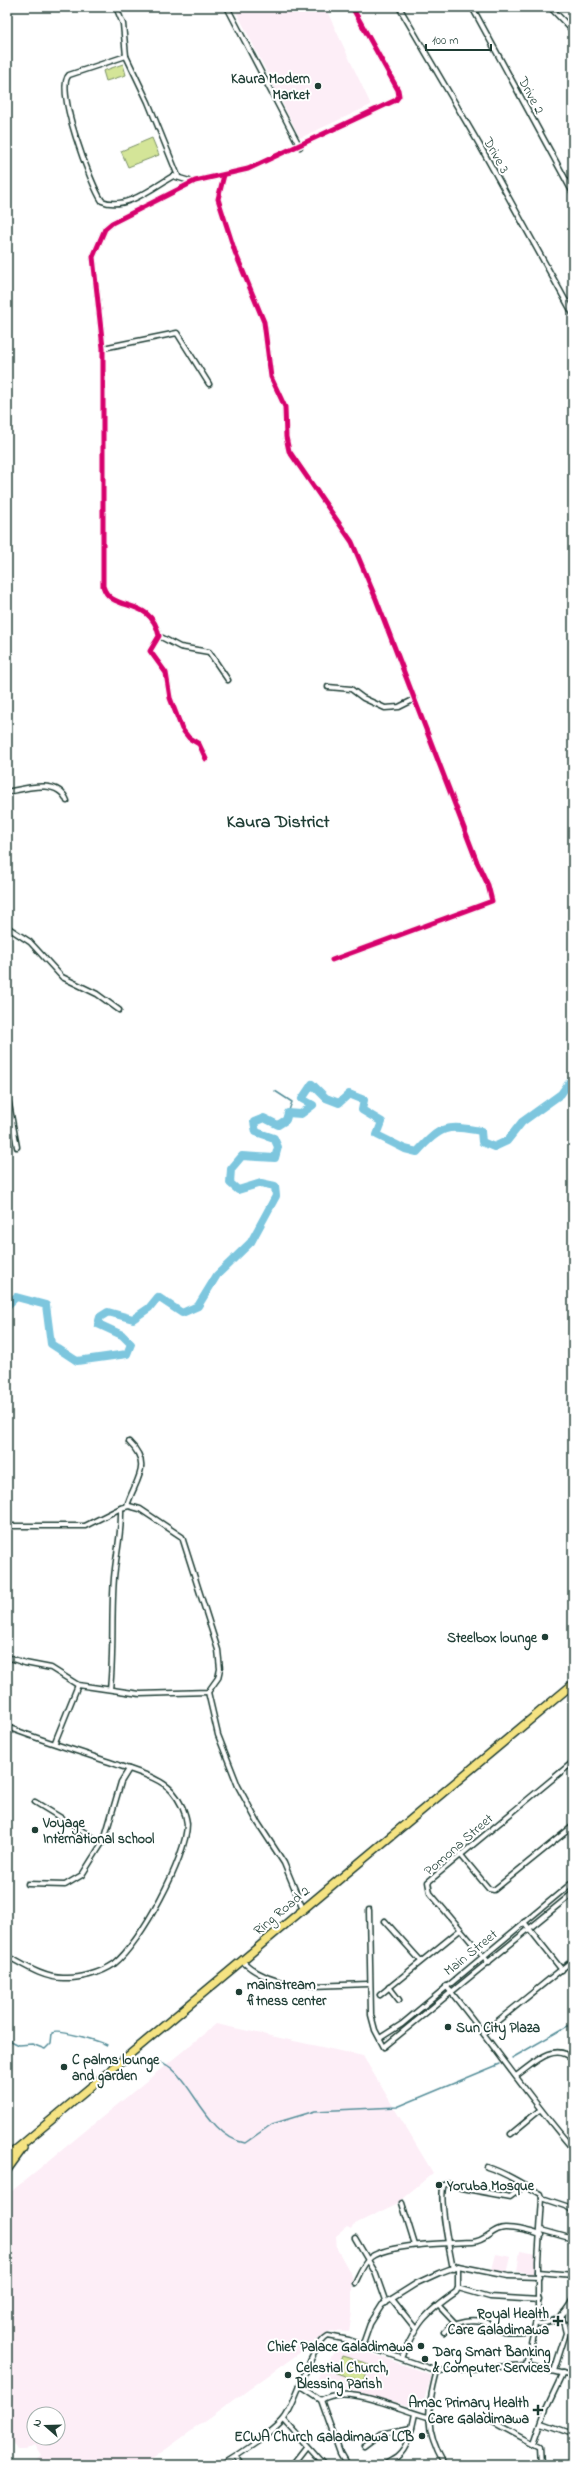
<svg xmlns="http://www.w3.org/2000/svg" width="580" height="2472" viewBox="0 0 580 2472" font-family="'Indie Flower',sans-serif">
<rect width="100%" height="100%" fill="#fff"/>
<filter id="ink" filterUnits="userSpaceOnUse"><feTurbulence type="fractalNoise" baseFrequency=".025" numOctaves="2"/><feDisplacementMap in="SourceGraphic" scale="8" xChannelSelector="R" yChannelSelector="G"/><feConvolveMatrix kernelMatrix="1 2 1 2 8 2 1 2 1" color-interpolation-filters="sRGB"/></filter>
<g filter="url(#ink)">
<g fill="#fdeef7" fill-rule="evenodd">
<path d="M234,7H325L371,105L300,138Z"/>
<path d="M216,2024L363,2056L433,2173L396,2204L353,2225L351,2229L347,2227L336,2236L337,2249L352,2276V2313L349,2332L330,2331L144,2465H31L41,2456L34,2445L25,2450H17L7,2434V2195ZM34,2414H58V2438H34Z"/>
<path d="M520,2251L537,2254L534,2274L517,2271Z"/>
<path d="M496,2254L511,2257L507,2274L492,2270Z"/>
<path d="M338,2344L353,2347L432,2375L421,2409L346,2389L313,2386L323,2369L321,2367L324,2362L327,2364Z"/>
</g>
<g fill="#d4e598" stroke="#7a9166">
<path d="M123,64L126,75L106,81L103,71Z"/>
<path d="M152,138L159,155L128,167L121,151Z"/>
<path d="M342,2356L369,2364L364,2382L336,2373Z"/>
</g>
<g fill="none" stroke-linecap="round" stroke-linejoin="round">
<g stroke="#578f9a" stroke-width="1.5">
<path d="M275,1091L292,1102L288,1113"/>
<path d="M7,2039L19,2045L32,2044L45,2049L51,2043L52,2033C59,2029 99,2041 107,2045"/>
<path d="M512,2058L573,2023"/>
<path d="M157,2062C187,2063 204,2137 245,2143L272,2124L315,2111L397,2107L500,2064"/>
</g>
<path stroke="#7dc6de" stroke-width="8" d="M7,1306L16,1297L46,1305L51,1344L77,1361L127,1354L131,1344L122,1335L98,1324L100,1317L108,1312L133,1319L149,1308L158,1297L182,1313L198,1306L217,1275L251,1242L276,1196L275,1186L261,1183L238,1190L230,1183L231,1169L242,1156L275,1158L278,1147L274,1138L256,1132L254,1122L264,1118L278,1125L286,1120L288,1113L301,1114L313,1105L302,1099L312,1084L326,1098L339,1103L349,1094L364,1100L362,1110L382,1122L377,1135L405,1149L417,1152C441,1125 447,1125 481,1131L482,1142L494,1147L507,1141L522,1122L561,1094L573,1077"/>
<defs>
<g id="street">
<path d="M116,7L123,24L126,56L69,75C54,88 91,185 102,201C125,211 154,187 173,176L193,182"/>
<path d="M227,7L300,147"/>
<path d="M399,7L479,144L573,314"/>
<path d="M472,7L573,193"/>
<path d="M550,7L573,31"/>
<path d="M126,56L148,102L178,176"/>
<path d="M224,175L218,199L235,252L264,322L271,377L285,407L286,437L289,451L352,542L376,599L477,862L488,885L492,901L332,960"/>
<path d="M103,348L177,333L209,384"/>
<path d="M159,636L180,647L209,652L228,680"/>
<path d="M328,687L351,689L363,698L385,708L399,707L415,699"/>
<path d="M206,759L199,744L189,738L182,729L170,698L166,673L150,651L159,636C151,595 111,614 103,586V348L93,257L105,229L112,223L195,181L248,169L396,100L399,96L398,90L352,7"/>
<path d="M7,792C26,788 59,778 67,801"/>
<path d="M7,927L30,942L62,977L97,994L119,1010"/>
<path d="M7,1093L17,1147"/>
<path d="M127,1506C134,1481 154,1466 129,1442"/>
<path d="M7,1526H85L121,1508L129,1506L140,1509L182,1537L218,1650L220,1669L218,1678L208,1692L140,1694L78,1685L51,1668L25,1663L7,1657"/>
<path d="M110,1689C114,1652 111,1615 114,1578C116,1554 122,1532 121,1508"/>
<path d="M208,1692L218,1735L238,1786L258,1823L284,1863L303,1909"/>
<path d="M7,1727C43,1741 81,1752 118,1765C136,1772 159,1777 172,1791C180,1800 186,1813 187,1824C187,1857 140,1944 114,1964C101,1973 79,1979 63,1978C43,1978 24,1965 7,1956"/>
<path d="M55,1742L78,1685"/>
<path d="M35,1802L102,1843"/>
<path d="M460,1854L489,1889L494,1890L573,1826"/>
<path d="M28,1884L65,1885L82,1875L104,1840L121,1782L129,1769"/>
<path d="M369,1910L371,2015L375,2030L384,2047L573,1893"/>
<path d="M385,1921L421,1961"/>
<path d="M524,1922L562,1970"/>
<path d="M242,1961C277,1994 326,1985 369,1984"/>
<path d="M489,1963L430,1893L428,1882L573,1762"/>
<path d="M446,1986C490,2039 528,2097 573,2149"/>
<path d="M389,1987L399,2000"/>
<path d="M380,1995L460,1930"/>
<path d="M484,2032L573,1960"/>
<path d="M380,2038L402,2024L573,1882"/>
<path d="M516,2076C533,2064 554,2041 573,2059"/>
<path d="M511,2134L540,2110"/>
<path d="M487,2167C507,2173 523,2185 541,2194L542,2198L538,2261V2311L526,2365"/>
<path d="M542,2198L566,2206L573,2211"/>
<path d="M402,2203L415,2245"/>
<path d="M541,2230L573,2239"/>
<path d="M355,2238L375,2272L386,2303"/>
<path d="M453,2269C450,2253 438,2197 444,2185L449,2183L461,2188L510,2197L526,2185"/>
<path d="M538,2272L573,2275"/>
<path d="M355,2283C359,2275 364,2262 371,2257C390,2244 449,2243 473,2242C487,2241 492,2228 505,2228C518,2228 529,2231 541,2235"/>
<path d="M458,2288L490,2297L539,2300"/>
<path d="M392,2299L415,2328"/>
<path d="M439,2306L455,2323"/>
<path d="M568,2319L569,2307"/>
<path d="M536,2324C555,2324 564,2316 573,2299"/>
<path d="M444,2332C453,2320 477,2317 490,2324C495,2326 498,2330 503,2331C514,2333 524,2330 534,2331"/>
<path d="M363,2344L370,2324L382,2305L417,2283L439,2273L458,2266L508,2276L539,2277"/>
<path d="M402,2358C417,2323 424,2314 456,2292L458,2288V2266"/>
<path d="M437,2371C427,2408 424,2430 444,2465"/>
<path d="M554,2371L566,2333L562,2317"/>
<path d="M300,2386L321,2400L340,2453L347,2465"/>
<path d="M321,2400C347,2383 399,2410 428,2417"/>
<path d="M487,2419L540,2447L541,2465"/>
<path d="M284,2420L324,2465"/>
<path d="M542,2423L573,2434"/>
<path d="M534,2443L546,2409L563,2373"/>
<path d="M365,2446L381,2434L412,2428"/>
<path d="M236,2457L241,2465"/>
<path d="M222,2465C237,2456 274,2432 284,2419C298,2401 310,2346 328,2336L349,2340L437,2371L526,2365L573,2376"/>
<path d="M292,2465L306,2447"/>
<path d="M384,2465C388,2462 393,2460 397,2457C409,2448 412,2427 415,2414"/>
</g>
<g id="primary">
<path d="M7,2157L573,1684"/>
<path d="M7,2170L23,2148"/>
</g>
</defs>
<use href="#street" stroke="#1f3d34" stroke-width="7"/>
<use href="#primary" stroke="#1f3d34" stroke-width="10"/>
<use href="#street" stroke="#fff" stroke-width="4"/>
<use href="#primary" stroke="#f5e382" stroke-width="7"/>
<defs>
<g id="cycleway">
<path d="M224,175L218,199L235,252L264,322L271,377L285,407L286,437L289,451L352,542L376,599L477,862L488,885L492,901L332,960"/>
<path d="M206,759L199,744L189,738L182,729L170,698L166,673L150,651L159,636C151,595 111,614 103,586V348L93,257L105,229L112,223L195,181L248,169L396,100L399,96L398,90L352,7"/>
</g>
</defs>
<use href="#cycleway" stroke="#fff" stroke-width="8"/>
<use href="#cycleway" stroke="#d6006c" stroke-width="5"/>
</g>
</g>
<g fill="#1f3d34" stroke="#fff" stroke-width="1.5">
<circle cx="318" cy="86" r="4"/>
<circle cx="545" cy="1637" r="4"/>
<circle cx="35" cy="1830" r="4"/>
<circle cx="239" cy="1992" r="4"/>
<circle cx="448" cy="2027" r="4"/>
<circle cx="64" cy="2067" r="4"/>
<circle cx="439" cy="2185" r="4"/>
<path d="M556 2315h4v4h4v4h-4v4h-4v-4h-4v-4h4z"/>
<circle cx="421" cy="2346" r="4"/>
<circle cx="425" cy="2359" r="4"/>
<circle cx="288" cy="2375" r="4"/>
<path d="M536 2404h4v4h4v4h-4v4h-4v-4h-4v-4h4z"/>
<circle cx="422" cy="2436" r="4"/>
</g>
<g text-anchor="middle" stroke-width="4" stroke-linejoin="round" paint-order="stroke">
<g font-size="14" font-weight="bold" fill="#1f3d34" stroke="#fff" text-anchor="start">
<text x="310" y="83" text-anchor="end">Kaura Modern<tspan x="310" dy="16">Market</tspan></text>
<text x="537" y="1642" text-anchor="end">Steelbox lounge</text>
<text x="43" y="1827">Voyage<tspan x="43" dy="16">International school</tspan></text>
<text x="247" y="1989">mainstream<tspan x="247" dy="16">fitness center</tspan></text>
<text x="456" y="2032">Sun City Plaza</text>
<text x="72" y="2064">C palms lounge<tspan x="72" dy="16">and garden</tspan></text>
<text x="447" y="2190">Yoruba Mosque</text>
<text x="549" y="2318" text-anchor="end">Royal Health<tspan x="549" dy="16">Care Galadimawa</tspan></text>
<text x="413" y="2351" text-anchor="end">Chief Palace Galadimawa</text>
<text x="433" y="2356">Darg Smart Banking<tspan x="433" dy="16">&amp; Computer Services</tspan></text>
<text x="296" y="2372">Celestial Church,<tspan x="296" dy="16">Blessing Parish</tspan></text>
<text x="529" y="2407" text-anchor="end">Amac Primary Health<tspan x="529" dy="16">Care Galadimawa</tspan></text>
<text x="414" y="2441" text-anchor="end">ECWA Church Galadimawa LCB</text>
</g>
<g font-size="14" fill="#1f3d34" stroke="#fff">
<text transform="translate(532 95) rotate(62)" y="5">Drive 2</text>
<text transform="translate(497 155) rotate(61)" y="5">Drive 3</text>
<text transform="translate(458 1844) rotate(-41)" y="5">Pomona Street</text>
<text transform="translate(281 1910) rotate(-40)" y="5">Ring Road 2</text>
<text transform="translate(470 1952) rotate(-39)" y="5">Main Street</text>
</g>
<g font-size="18" font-weight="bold" fill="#1f3d34" stroke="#fff">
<text x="278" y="827">Kaura District</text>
</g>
</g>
<rect width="580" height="2472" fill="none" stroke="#fff" stroke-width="24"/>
<rect x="12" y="12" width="556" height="2448" fill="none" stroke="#1f3d34" stroke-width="1.5" filter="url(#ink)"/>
<g transform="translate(46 2426) rotate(290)"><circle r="19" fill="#ffffff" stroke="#a5b1ae"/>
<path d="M0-3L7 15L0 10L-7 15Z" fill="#1f3d34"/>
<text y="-6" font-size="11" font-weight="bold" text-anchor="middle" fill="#1f3d34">N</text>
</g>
<path d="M426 44v6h65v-6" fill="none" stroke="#1f3d34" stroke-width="2"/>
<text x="432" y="44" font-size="12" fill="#1f3d34" stroke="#ffffff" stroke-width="3" paint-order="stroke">100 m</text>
</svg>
